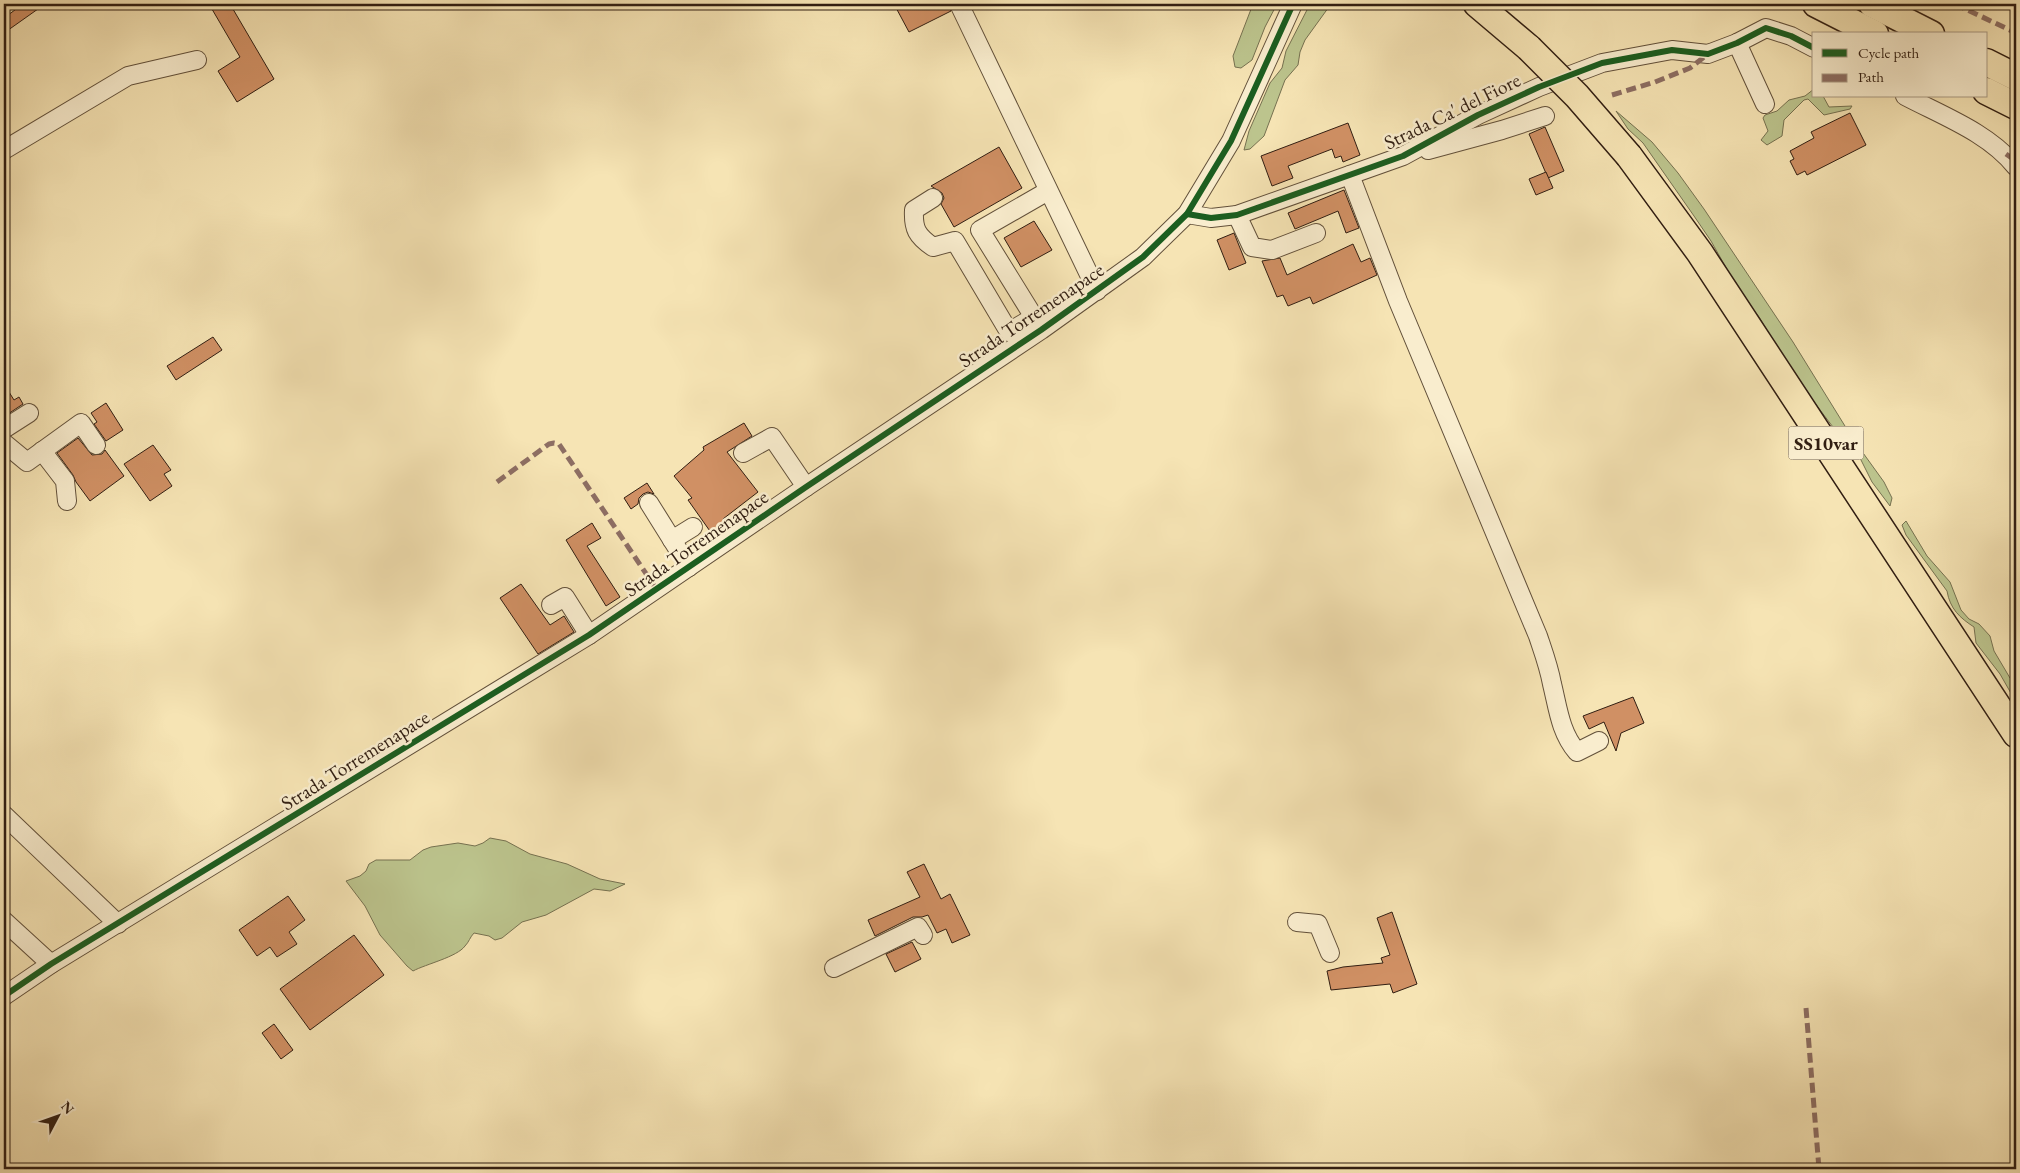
<svg xmlns="http://www.w3.org/2000/svg" width="2020" height="1173" viewBox="0 0 2020 1173" font-family="'EB Garamond',serif">
<rect width="100%" height="100%" fill="#f6e4b4"/>
<filter id="stains"><feTurbulence type="fractalNoise" baseFrequency=".004" numOctaves="4"/><feColorMatrix values="0 0 0 0 .2 0 0 0 0 .09 0 0 0 0 .02 0 0 0 .5 -.17"/></filter>
<radialGradient id="worn" r=".72"><stop offset=".6" stop-color="#630" stop-opacity="0"/><stop offset="1" stop-color="#630" stop-opacity=".3"/></radialGradient>
<g fill="#bcc48d" stroke="#767150">
<path d="M1253,4H1277L1265,27L1252,60L1241,68L1235,67L1233,56Z"/>
<path d="M1310,4H1331L1305,40L1300,52L1298,65L1285,80L1264,136L1250,149L1244,150L1249,131L1270,83L1282,68L1286,51Z"/>
<path d="M1814,89V96H1823L1829,107L1852,106L1850,109L1824,115L1808,99L1804,100L1784,120L1782,136L1767,145L1761,140L1768,131L1763,118L1765,115L1777,111L1789,100L1805,96Z"/>
<path d="M1616,111L1652,142L1678,173L1704,209L1793,342L1853,439L1884,482L1892,498L1890,506L1872,482L1861,460L1839,435L1811,398L1778,349L1759,317L1741,294L1711,241L1694,216L1643,143L1628,129Z"/>
<path d="M1906,521L1927,556L1950,582L1961,610L1969,619L1979,624L1990,636L1994,651L2010,678L2016,683V702L2000,674L1976,643L1974,627C1960,618 1950,609 1947,591L1906,535L1902,525Z"/>
<path d="M490,838L506,841L530,854L567,864L600,879L625,884L610,891L594,889L546,915L522,922L502,938L495,940L489,936L474,933C470,937 469,942 465,946C457,957 426,964 413,971L407,966L380,935L365,906L346,881L360,876L366,871L369,864L376,860H410L423,850L431,847L458,843L475,846L483,843Z"/>
</g>
<g fill="#d09064" stroke="#311e12">
<path d="M23,4H45L4,33V18Z"/>
<path d="M209,4H230L274,79L237,102L218,71L240,57Z"/>
<path d="M894,4H950L951,11L909,32Z"/>
<path d="M1850,113L1866,145L1807,175L1805,171L1797,175L1790,161L1794,159L1790,151L1814,138L1811,132Z"/>
<path d="M1348,123L1360,155L1343,162L1341,156L1335,158L1332,149L1288,166L1293,178L1272,186L1261,156Z"/>
<path d="M1545,127L1564,171L1548,178L1529,134Z"/>
<path d="M999,147L1022,188L954,227L941,204L944,198L942,193L931,186Z"/>
<path d="M1546,172L1553,188L1536,195L1529,179Z"/>
<path d="M1344,190L1359,228L1346,233L1338,211L1295,229L1288,213Z"/>
<path d="M1034,221L1052,250L1021,267L1004,238Z"/>
<path d="M1234,233L1246,263L1229,270L1217,240Z"/>
<path d="M1353,244L1361,262L1370,258L1377,275L1313,304L1310,297L1288,306L1283,295L1277,297L1262,261L1280,258L1287,275Z"/>
<path d="M213,337L222,350L176,380L167,366Z"/>
<path d="M4,384L14,400L19,397L23,404L5,416Z"/>
<path d="M106,403L123,430L106,441L94,424L97,422L91,413Z"/>
<path d="M744,423L752,436L727,452L758,492L723,519L726,524L712,534L688,500L692,498L674,476L704,450L703,447Z"/>
<path d="M78,438L92,455L102,454L105,450L124,476L90,501L76,482L73,475L57,453Z"/>
<path d="M153,445L171,470L164,474L172,486L150,501L124,464Z"/>
<path d="M647,483L654,494L648,492L643,494L639,498L638,504L631,509L624,498Z"/>
<path d="M592,523L601,538L587,546L620,597L606,606L566,540Z"/>
<path d="M521,584L550,625L564,616L574,632L538,654L500,598Z"/>
<path d="M1633,697L1644,723L1621,733L1616,751L1604,722L1589,729L1583,716Z"/>
<path d="M924,864L941,899L950,894L970,935L952,943L946,929L937,933L928,915L922,917H913L875,936L868,920L920,897L907,872Z"/>
<path d="M288,896L305,920L289,932L297,944L277,957L270,947L257,956L239,930Z"/>
<path d="M1392,912L1417,984L1393,993L1390,984L1331,990L1327,971L1343,967L1383,963L1381,958L1390,955L1377,918Z"/>
<path d="M354,935L384,975L310,1030L280,989Z"/>
<path d="M912,942L921,959L895,972L886,954Z"/>
<path d="M274,1024L293,1050L281,1059L262,1033Z"/>
</g>
<g fill="none" stroke-linecap="round" stroke-linejoin="round">
<defs>
<g id="minor">
<path d="M960,6L1097,291"/>
<path d="M1737,43L1765,104"/>
<path d="M1905,96C1943,116 1989,133 2016,167"/>
<path d="M4,150L128,76L197,60"/>
<path d="M1428,150L1502,130L1545,116"/>
<path d="M1350,175L1398,301L1538,636C1543,651 1549,667 1552,684C1558,708 1560,732 1577,752L1599,741"/>
<path d="M933,198L914,210C913,229 917,236 933,247L955,241L1009,332L1034,317"/>
<path d="M1187,214L1211,218L1237,215L1403,156L1478,115L1539,87L1602,63L1672,50L1708,54L1737,43L1766,28L1791,36L1814,48"/>
<path d="M1237,215L1252,247L1272,250L1316,233"/>
<path d="M1040,327L980,230L1048,191"/>
<path d="M4,429L29,413"/>
<path d="M4,443L27,462L81,423L96,445"/>
<path d="M42,451L65,481L67,501"/>
<path d="M743,453L772,437L806,487"/>
<path d="M649,503L689,567"/>
<path d="M672,540L693,527"/>
<path d="M551,605L565,597L589,635"/>
<path d="M4,815L118,924"/>
<path d="M4,921L51,964"/>
<path d="M1297,922L1318,924L1330,953"/>
<path d="M834,968L918,927L923,935"/>
<path d="M4,996L51,964L589,635L806,487L1041,330L1143,257L1187,214L1231,141L1293,4"/>
</g>
<g id="highway">
<path d="M1477,4L1529,48"/>
<path d="M1816,4L1875,34"/>
<path d="M1872,4L1931,34"/>
<path d="M1986,62L2016,77"/>
<path d="M1986,91L2016,106"/>
<path d="M1629,156L1700,253L2016,734"/>
</g>
</defs>
<use href="#minor" stroke="#62503a" stroke-width="20"/>
<use href="#highway" stroke="#311e12" stroke-width="29"/>
<use href="#minor" stroke="#f9edce" stroke-width="18"/>
<use href="#highway" stroke="#f6e4b4" stroke-width="26"/>
<defs>
<path id="highway-bridge" d="M1529,48L1577,96L1629,156"/>
</defs>
<use href="#highway-bridge" stroke="#311e12" stroke-width="29" stroke-linecap="butt"/>
<use href="#highway-bridge" stroke="#f6e4b4" stroke-width="26"/>
<g stroke="#8d6e63" stroke-width="5" stroke-dasharray="10 5" stroke-linecap="butt">
<path d="M1955,4L2016,33"/>
<path d="M1612,95L1655,82L1690,68L1708,54"/>
<path d="M2006,154L2016,161"/>
<path d="M497,482L549,444L554,443L559,444L657,590"/>
<path d="M1806,1008L1819,1169"/>
</g>
<defs>
<g id="cycleway">
<path d="M1187,214L1211,218L1237,215L1403,156L1478,115L1539,87L1602,63L1672,50L1708,54L1737,43L1766,28L1791,36L1814,48"/>
<path d="M4,996L51,964L589,635L806,487L1041,330L1143,257L1187,214L1231,141L1293,4"/>
</g>
</defs>
<use href="#cycleway" stroke="#f9edce" stroke-width="9"/>
<use href="#cycleway" stroke="#1b5e20" stroke-width="6"/>
</g>
<g text-anchor="middle" stroke-width="5" stroke-linejoin="round" paint-order="stroke">
<rect fill="#f9edce" stroke="#6d5c4a" stroke-width="1" x="1788.5" y="426.5" width="75" height="33" rx="4"/>
<g font-size="19" font-weight="bold" fill="#311e12">
<text x="1826" y="450">SS10var</text>
</g>
<g font-size="20" fill="#311e12" stroke="#f9edce">
<text transform="translate(1452 111) rotate(-26)" y="7">Strada Ca' del Fiore</text>
<text transform="translate(1031 315) rotate(-34)" y="7">Strada Torremenapace</text>
<text transform="translate(696 543) rotate(-35)" y="7">Strada Torremenapace</text>
<text transform="translate(355 760) rotate(-32)" y="7">Strada Torremenapace</text>
</g>
</g>
<rect width="2020" height="1173" fill="none" stroke="#f6e4b4" stroke-width="20"/>
<rect x="5" y="5" width="2010" height="1163" fill="none" stroke="#311e12" stroke-width="2.5"/>
<rect x="10" y="10" width="2000" height="1153" fill="none" stroke="#311e12"/>
<rect x="1812" y="32" width="175" height="65" fill="#f9edce" stroke="#a99a83"/>
<rect x="1822" y="49" width="25" height="8" fill="#1b5e20" stroke="#a99a83"/>
<text x="1858" y="58" font-size="15" fill="#311e12">Cycle path</text>
<rect x="1822" y="74" width="25" height="8" fill="#8d6e63" stroke="#a99a83"/>
<text x="1858" y="82" font-size="15" fill="#311e12">Path</text>
<g transform="translate(58 1116) rotate(49)" stroke="#f9edce" stroke-width="4" paint-order="stroke">
<path d="M0-4L9 19L0 12L-9 19Z" fill="#311e12"/>
<text y="-8" font-size="14" font-weight="bold" text-anchor="middle" fill="#311e12">N</text>
</g>
<rect width="100%" height="100%" filter="url(#stains)"/>
<rect width="100%" height="100%" fill="url(#worn)"/>
</svg>
